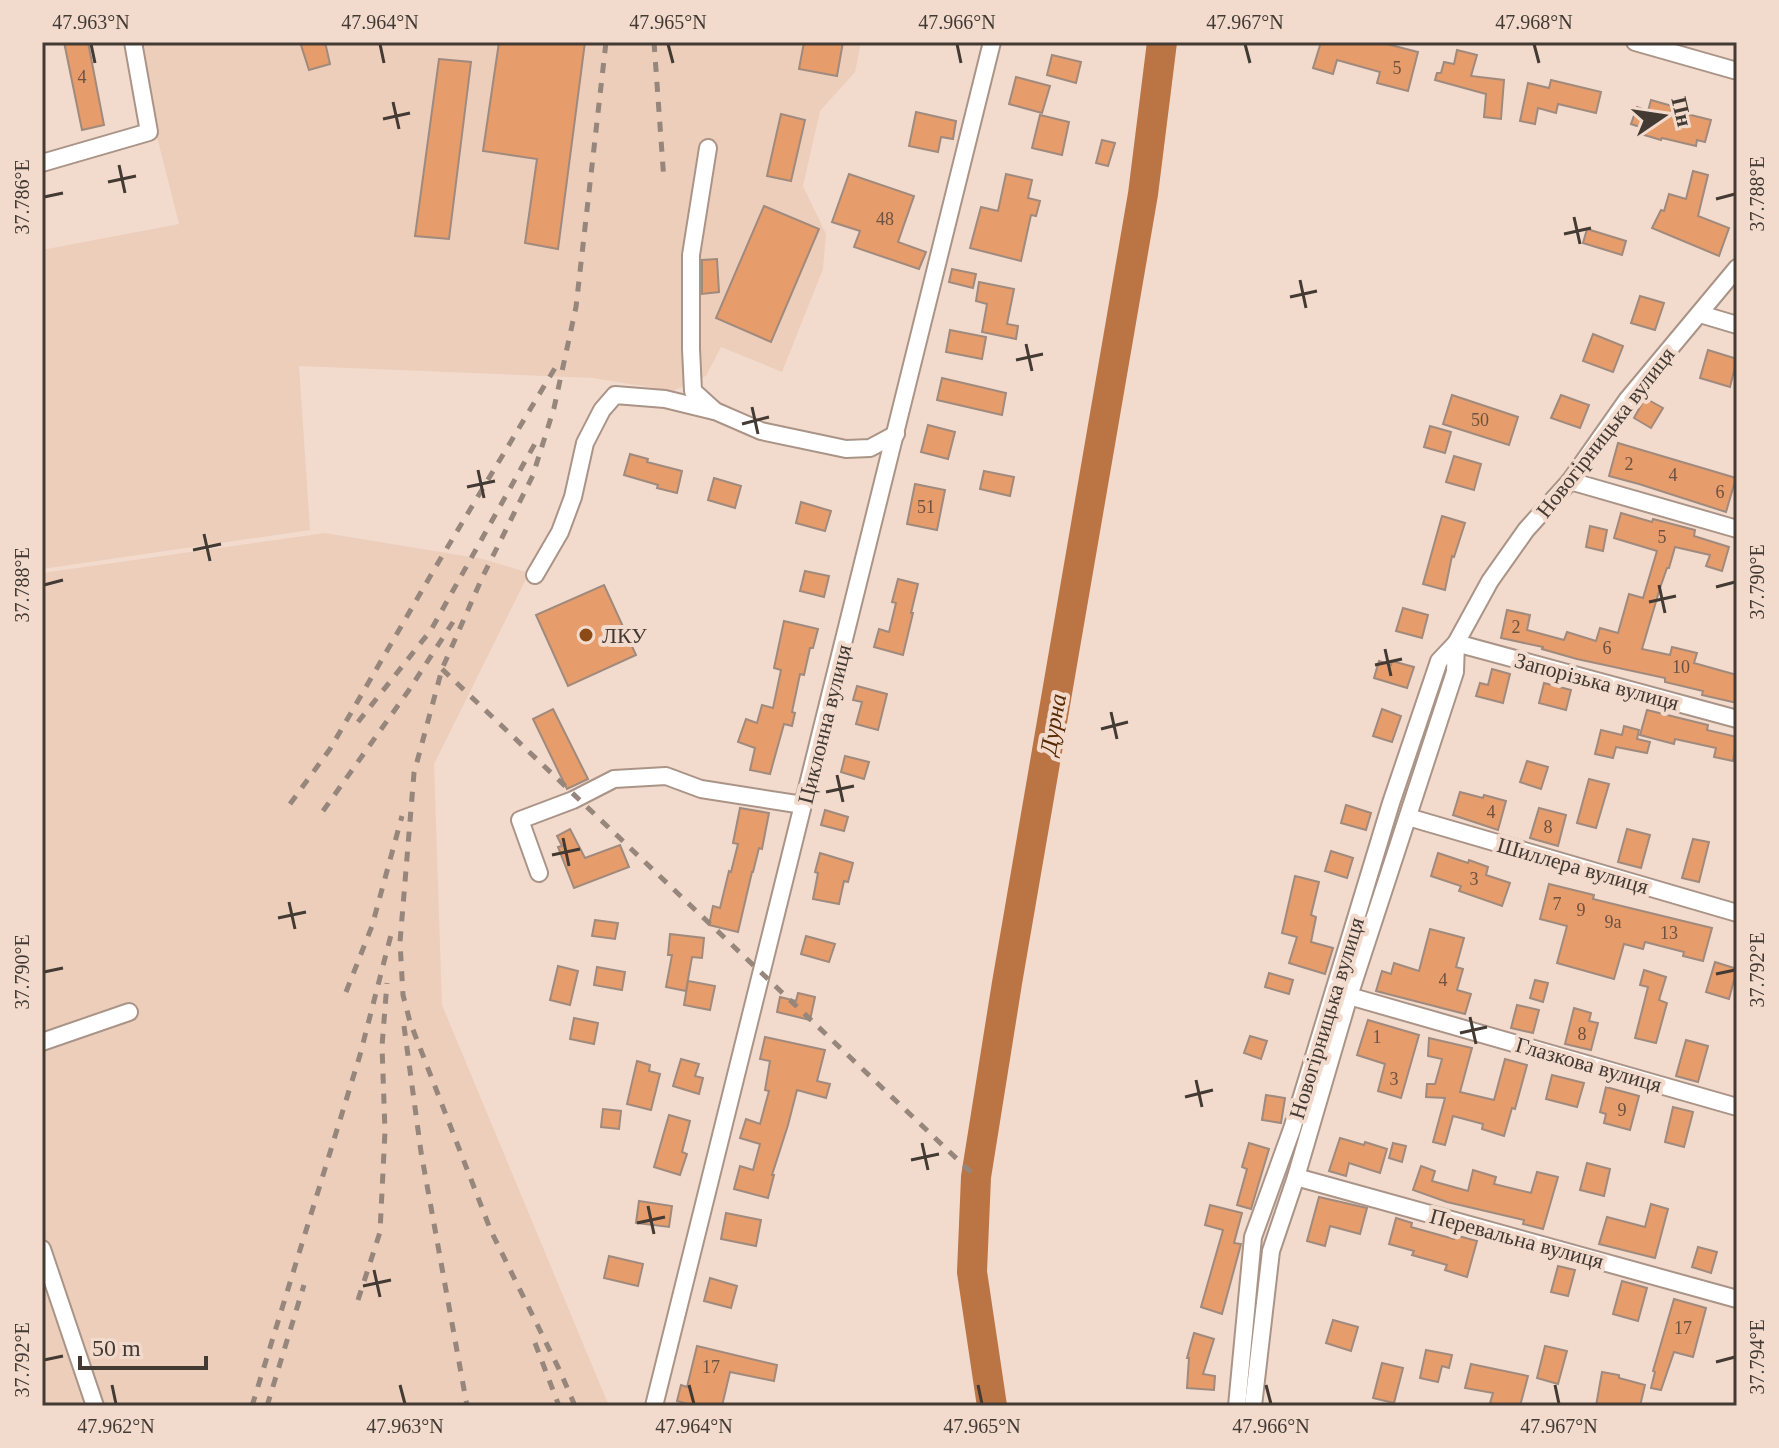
<svg xmlns="http://www.w3.org/2000/svg" width="1779" height="1448" viewBox="0 0 1779 1448" font-family="Georgia,serif">
<rect width="100%" height="100%" fill="#f2dbcd"/>
<g fill="#eccebb">
<path d="M138,42H861L855,72L820,111L803,186L826,234L823,269L782,372L721,347L706,376L673,391L593,378L299,366L310,530L42,569V250L179,224L150,109Z"/>
<path d="M325,533L483,559L529,573L434,764L442,1005L609,1406H42V573Z"/>
</g>
<g fill="none" stroke-linecap="round" stroke-linejoin="round">
<path stroke="#bb7444" stroke-width="30" d="M992,1406L972,1272L976,1177L1007,983L1143,194L1162,42"/>
</g>
<g fill="#e69c6b" stroke="#a08a7d" stroke-width="2">
<path d="M64,42H88L104,125L82,130Z"/>
<path d="M300,42H325L330,64L309,70Z"/>
<path d="M499,42H585L558,249L525,243L537,159L483,151Z"/>
<path d="M804,42H843L837,76L799,69Z"/>
<path d="M1321,42H1379L1418,52L1408,91L1377,83L1380,72L1337,60L1333,74L1313,68Z"/>
<path d="M1457,50L1477,55L1471,76L1504,80L1501,119L1484,117L1486,94L1435,80L1437,73H1441L1444,62L1454,64Z"/>
<path d="M1052,55L1081,62L1076,83L1047,75Z"/>
<path d="M439,59L471,62L449,239L415,236Z"/>
<path d="M1016,77L1050,86L1042,113L1009,104Z"/>
<path d="M1551,80L1601,92L1596,113L1558,104L1556,113L1538,108L1535,124L1520,121L1528,83L1549,88Z"/>
<path d="M1651,100L1672,106L1671,110L1711,120L1705,142L1697,140L1696,146L1662,138L1661,140L1641,134L1643,128L1631,124L1637,107L1648,111Z"/>
<path d="M916,112L956,121L953,139L941,137L938,152L909,146Z"/>
<path d="M781,114L805,120L791,181L767,176Z"/>
<path d="M1040,115L1069,122L1062,155L1032,148Z"/>
<path d="M1102,140L1115,143L1108,166L1096,163Z"/>
<path d="M1693,171L1708,175L1698,216L1729,228L1719,256L1652,228L1661,210L1664,211L1669,194L1686,199Z"/>
<path d="M849,174L914,196L898,242L926,252L919,269L854,247L860,231L832,222Z"/>
<path d="M1006,174L1032,180L1028,198L1040,201L1036,216L1031,215L1021,261L970,248L981,207L998,211Z"/>
<path d="M764,206L819,229L771,342L716,318Z"/>
<path d="M1587,229L1626,241L1622,255L1583,243Z"/>
<path d="M717,259L719,292L702,294V260Z"/>
<path d="M952,269L976,274L973,288L949,282Z"/>
<path d="M979,282L1014,289L1007,324L1018,326L1016,339L982,332L987,304L976,301Z"/>
<path d="M1640,296L1664,303L1655,330L1631,323Z"/>
<path d="M950,330L986,337L982,359L946,352Z"/>
<path d="M1593,334L1623,346L1613,372L1583,361Z"/>
<path d="M1708,350L1737,359L1730,387L1700,378Z"/>
<path d="M942,378L1006,393L1002,415L937,400Z"/>
<path d="M1452,395L1518,417L1509,445L1443,424Z"/>
<path d="M1561,395L1589,405L1580,428L1551,418Z"/>
<path d="M1645,398L1663,408L1651,428L1634,418Z"/>
<path d="M928,425L955,432L948,459L921,452Z"/>
<path d="M1430,426L1451,432L1445,453L1424,447Z"/>
<path d="M1618,443L1736,478L1726,512L1639,484L1609,476Z"/>
<path d="M630,454L648,459L647,462L682,471L677,493L657,488L658,485L624,475Z"/>
<path d="M1454,456L1481,464L1474,490L1446,482Z"/>
<path d="M984,471L1014,477L1010,496L980,489Z"/>
<path d="M714,478L741,486L735,508L708,500Z"/>
<path d="M915,484L945,490L937,530L907,524Z"/>
<path d="M801,502L831,511L825,531L796,523Z"/>
<path d="M1621,513L1652,522L1653,519L1695,530L1694,536L1729,547L1722,571L1706,566L1710,555L1675,547L1669,568H1667L1660,588L1642,649L1670,655L1672,647L1697,653L1694,663L1737,675V703L1702,695L1703,691L1665,682V678L1577,659L1542,649L1543,647L1501,638L1507,610L1530,615L1527,630L1564,640L1567,632L1596,641L1600,628L1618,633L1629,594L1643,598L1657,551L1614,538Z"/>
<path d="M1442,516L1465,523L1454,557L1452,556L1445,590L1423,584Z"/>
<path d="M1590,526L1607,530L1603,551L1586,547Z"/>
<path d="M805,571L829,576L824,597L800,591Z"/>
<path d="M898,579L918,584L911,613H913L903,655L874,647L879,629L889,632L896,603L892,602Z"/>
<path d="M604,585L636,655L568,686L536,615Z"/>
<path d="M1403,608L1428,615L1422,638L1396,631Z"/>
<path d="M784,621L818,629L813,648H810L804,675L800,674L792,712L795,713L792,726L784,724L770,774L750,770L755,748L738,742L746,719L757,723L762,705L773,708L781,670L774,668Z"/>
<path d="M1379,661L1391,665L1392,661L1414,667L1407,688L1374,678Z"/>
<path d="M1492,669L1510,674L1503,703L1476,696L1480,683L1488,685Z"/>
<path d="M1544,683L1571,690L1566,710L1539,703Z"/>
<path d="M857,686L887,694L878,730L856,724L862,702L853,700Z"/>
<path d="M553,709L588,779L567,789L533,719Z"/>
<path d="M1382,709L1401,716L1392,742L1373,736Z"/>
<path d="M1647,710L1708,725L1707,730L1737,737L1733,761L1714,757L1716,748L1675,739L1674,744L1640,735Z"/>
<path d="M1624,726L1639,730L1637,739L1650,742L1647,753L1616,747L1613,758L1595,754L1601,730L1622,735Z"/>
<path d="M845,756L869,762L864,779L841,772Z"/>
<path d="M1527,761L1548,767L1541,789L1520,782Z"/>
<path d="M1589,779L1609,784L1596,828L1577,823Z"/>
<path d="M1460,792L1483,798L1484,795L1506,801L1498,830L1453,815Z"/>
<path d="M1346,805L1371,813L1366,830L1341,823Z"/>
<path d="M740,808L769,813L762,849L759,848L753,872H752L738,932L709,925L713,906L720,908L729,871L731,872L738,844L733,843Z"/>
<path d="M1539,808L1566,815L1558,846L1530,838Z"/>
<path d="M825,810L848,817L844,831L821,825Z"/>
<path d="M570,829L585,858L620,845L629,867L574,888L558,847L562,846L557,836Z"/>
<path d="M1627,829L1650,835L1641,868L1618,862Z"/>
<path d="M1693,839L1709,842L1699,882L1682,878Z"/>
<path d="M1331,851L1353,858L1347,878L1325,871Z"/>
<path d="M820,853L853,863L848,882L844,881L839,904L813,899L818,873L815,872Z"/>
<path d="M1438,853L1468,863L1469,860L1488,867L1486,875L1510,883L1502,906L1459,891L1461,886L1431,876Z"/>
<path d="M1295,876L1319,882L1311,915L1316,917L1311,942L1333,948L1325,974L1289,963L1297,937L1282,933Z"/>
<path d="M1549,884L1594,895L1593,899L1712,928L1703,961L1683,956L1684,952L1645,942L1643,949L1624,944L1614,979L1557,963L1567,926L1540,919Z"/>
<path d="M595,920L618,923L615,939L592,936Z"/>
<path d="M1430,929L1464,938L1456,967L1463,969L1457,990L1471,994L1465,1014L1376,991L1382,971L1391,974L1394,963L1419,971Z"/>
<path d="M670,934L704,938L702,958L692,957L686,991L666,987L672,955H668Z"/>
<path d="M806,936L835,944L829,962L801,954Z"/>
<path d="M1715,962L1737,969L1729,999L1706,992Z"/>
<path d="M558,966L578,971L570,1005L550,1000Z"/>
<path d="M597,967L625,972L622,990L594,985Z"/>
<path d="M1644,970L1666,977L1659,1000L1667,1003L1656,1043L1635,1038L1648,987L1640,985Z"/>
<path d="M1269,973L1293,980L1289,994L1265,987Z"/>
<path d="M1535,980L1548,983L1543,1002L1530,998Z"/>
<path d="M688,981L715,986L710,1010L684,1005Z"/>
<path d="M798,993L815,997L810,1020L777,1012L780,997L796,1001Z"/>
<path d="M1517,1005L1539,1010L1533,1033L1511,1028Z"/>
<path d="M1574,1008L1591,1013L1589,1021L1598,1023L1591,1050L1565,1044Z"/>
<path d="M574,1018L598,1023L594,1044L570,1039Z"/>
<path d="M1368,1020L1419,1035L1401,1098L1378,1091L1385,1064L1357,1055Z"/>
<path d="M1250,1036L1267,1041L1261,1059L1244,1053Z"/>
<path d="M765,1037L825,1050L817,1081L830,1084L826,1098L797,1090L788,1125L772,1175H774L768,1198L734,1189L740,1166L753,1170L760,1144L740,1138L746,1119L760,1124L769,1091L765,1090L770,1061L760,1059Z"/>
<path d="M1429,1038L1472,1048L1460,1092L1494,1100L1505,1059L1527,1065L1515,1109L1512,1108L1504,1136L1482,1129L1483,1124L1453,1116L1445,1145L1433,1142L1445,1098L1426,1097L1427,1084H1435L1442,1059L1428,1056Z"/>
<path d="M1686,1040L1708,1046L1698,1082L1676,1076Z"/>
<path d="M681,1059L699,1064L695,1076L703,1078L699,1094L673,1086Z"/>
<path d="M637,1061L650,1065L649,1071L660,1074L651,1110L627,1104Z"/>
<path d="M1552,1075L1584,1083L1577,1107L1546,1099Z"/>
<path d="M1606,1087L1639,1096L1630,1130L1604,1123L1606,1114L1600,1112Z"/>
<path d="M1266,1095L1285,1098L1281,1123L1262,1120Z"/>
<path d="M1673,1107L1693,1112L1684,1147L1665,1142Z"/>
<path d="M603,1109L621,1111L619,1129L601,1127Z"/>
<path d="M669,1115L690,1121L682,1152L687,1154L680,1175L654,1167Z"/>
<path d="M1340,1138L1364,1145L1365,1142L1387,1149L1380,1173L1349,1163L1346,1176L1329,1171Z"/>
<path d="M1249,1143L1269,1149L1251,1209L1237,1205L1247,1169L1242,1167Z"/>
<path d="M1393,1143L1406,1146L1402,1162L1389,1158Z"/>
<path d="M1587,1163L1610,1169L1604,1196L1580,1190Z"/>
<path d="M1421,1166L1435,1171L1432,1181L1468,1191L1473,1170L1496,1177L1494,1184L1531,1193L1537,1172L1558,1177L1543,1229L1523,1224L1524,1220L1447,1202L1413,1190Z"/>
<path d="M1319,1197L1367,1208L1360,1234L1330,1226L1325,1246L1307,1241Z"/>
<path d="M639,1201L672,1206L669,1227L636,1223Z"/>
<path d="M1651,1204L1668,1209L1655,1258L1599,1244L1607,1217L1645,1227Z"/>
<path d="M1210,1205L1242,1213L1234,1243L1241,1244L1222,1314L1201,1307L1223,1230L1205,1225Z"/>
<path d="M726,1213L761,1220L756,1246L721,1239Z"/>
<path d="M1396,1218L1412,1223L1411,1227L1454,1239L1455,1235L1477,1241L1467,1277L1445,1270L1447,1265L1412,1255L1414,1251L1389,1244Z"/>
<path d="M1698,1247L1717,1252L1711,1273L1692,1267Z"/>
<path d="M609,1256L643,1264L638,1286L604,1278Z"/>
<path d="M1558,1266L1575,1270L1568,1296L1551,1292Z"/>
<path d="M710,1278L737,1286L731,1308L704,1301Z"/>
<path d="M1622,1281L1647,1288L1638,1321L1613,1314Z"/>
<path d="M1674,1299L1706,1308L1693,1357L1674,1352L1661,1390L1651,1388L1655,1372L1653,1371Z"/>
<path d="M1333,1320L1358,1327L1351,1351L1326,1343Z"/>
<path d="M1194,1333L1214,1339L1203,1374L1215,1376L1214,1390L1187,1388L1189,1358H1187Z"/>
<path d="M697,1346L777,1365L774,1381L730,1372L722,1406H696L677,1401L681,1385L687,1387Z"/>
<path d="M1545,1346L1567,1351L1558,1384L1537,1378Z"/>
<path d="M1426,1350L1452,1355L1449,1368L1442,1366L1438,1382L1420,1378Z"/>
<path d="M1382,1363L1403,1368L1394,1403L1373,1398Z"/>
<path d="M1471,1364L1528,1376L1520,1406H1502L1490,1403L1493,1393L1465,1388Z"/>
<path d="M1602,1372L1619,1375V1378L1645,1385L1640,1406H1596Z"/>
</g>
<g fill="none" stroke-linecap="round" stroke-linejoin="round">
<defs>
<g id="minor">
<path d="M1635,42L1737,71"/>
<path d="M708,148L691,255V349L693,391L715,411L761,431L846,449L870,448L896,434"/>
<path d="M42,163L149,132L133,42"/>
<path d="M1700,314L1737,325"/>
<path d="M1570,481L1737,529"/>
<path d="M535,575L560,532L573,497L585,443L602,410L615,395L665,399L714,411"/>
<path d="M1408,817L1737,913"/>
<path d="M539,873L520,820L573,800L614,779L666,776L701,789L803,805"/>
<path d="M1349,996L1737,1107"/>
<path d="M42,1042L129,1012"/>
<path d="M1296,1177L1737,1299"/>
<path d="M42,1249L95,1406"/>
<path d="M654,1406L992,42"/>
<path d="M1237,1406L1253,1237L1292,1129L1391,803L1439,661L1456,643L1490,581L1526,530L1570,481L1627,400L1737,268"/>
<path d="M1253,1406L1271,1251L1296,1177L1349,996L1455,672L1456,643L1737,719"/>
</g>
</defs>
<use href="#minor" stroke="#aa9487" stroke-width="20"/>
<use href="#minor" stroke="#fff" stroke-width="16"/>
<g stroke="#96867c" stroke-width="5" stroke-dasharray="10 10" stroke-linecap="butt">
<path d="M654,42L664,181"/>
<path d="M442,669L976,1177"/>
<path d="M358,722L431,630L537,440"/>
<path d="M290,804L330,749L435,568L558,363"/>
<path d="M323,811L409,690L453,622"/>
<path d="M346,992L372,926L402,816"/>
<path d="M404,1026L421,1152L467,1406"/>
<path d="M358,1300L380,1232L385,1131L382,1046L387,983"/>
<path d="M535,1343L559,1406"/>
<path d="M252,1406L360,1055L393,927"/>
<path d="M267,1406L304,1285"/>
<path d="M575,1406L560,1371L491,1231L410,1022L403,995L400,942L414,773L442,669L482,578L533,475L554,408L576,307L606,42"/>
</g>
</g>
<path fill="none" stroke="#433a34" stroke-width="3" d="M91,44L95,63M380,44L384,63M668,44L673,63M957,44L961,63M1245,44L1250,63M1534,44L1539,63M393,102L399,129M383,119L410,113M119,165L125,193M108,182L136,176M44,197L63,193M1716,199L1735,194M1574,217L1580,244M1564,234L1591,228M1300,280L1306,308M1290,297L1317,291M1026,344L1032,371M1016,360L1043,354M752,407L758,434M742,424L769,417M478,470L484,498M467,487L495,481M204,534L210,561M193,550L221,544M44,585L63,580M1659,585L1665,613M1716,587L1735,582M1649,602L1676,596M1385,649L1391,676M1375,665L1402,659M1111,712L1117,739M1101,729L1128,722M837,775L843,802M826,792L854,786M563,838L569,866M552,855L580,849M289,902L295,929M278,918L306,912M44,972L63,968M1716,974L1735,970M1470,1017L1476,1044M1460,1033L1487,1027M1196,1080L1202,1107M1185,1097L1213,1090M922,1143L928,1170M911,1160L939,1154M648,1206L654,1234M637,1223L665,1217M374,1270L380,1297M363,1286L391,1280M44,1360L63,1356M1716,1362L1735,1357M112,1385L116,1404M400,1385L405,1404M689,1385L694,1404M978,1385L982,1404M1266,1385L1271,1404M1555,1385L1559,1404"/>
<circle fill="#8b4a16" stroke="#f2dbcd" stroke-width="3" cx="586" cy="635" r="8"/>
<g text-anchor="middle" stroke-width="8" stroke-linejoin="round" paint-order="stroke">
<g font-size="18" fill="#6c5242">
<text x="1397" y="74">5</text>
<text x="82" y="83">4</text>
<text x="885" y="225">48</text>
<text x="1480" y="426">50</text>
<text x="1629" y="470">2</text>
<text x="1673" y="481">4</text>
<text x="1720" y="498">6</text>
<text x="926" y="513">51</text>
<text x="1662" y="543">5</text>
<text x="1516" y="633">2</text>
<text x="1607" y="654">6</text>
<text x="1681" y="673">10</text>
<text x="1491" y="818">4</text>
<text x="1548" y="833">8</text>
<text x="1474" y="885">3</text>
<text x="1557" y="910">7</text>
<text x="1581" y="916">9</text>
<text x="1613" y="928">9а</text>
<text x="1669" y="939">13</text>
<text x="1443" y="986">4</text>
<text x="1582" y="1040">8</text>
<text x="1377" y="1043">1</text>
<text x="1394" y="1085">3</text>
<text x="1622" y="1116">9</text>
<text x="1683" y="1334">17</text>
<text x="711" y="1373">17</text>
</g>
<g font-size="22" fill="#433a34" stroke="#f2dbcd">
<text transform="translate(1605 432) rotate(-52)" y="8">Новогірницька вулиця</text>
<text transform="translate(1597 681) rotate(15)" y="8">Запорізька вулиця</text>
<text transform="translate(824 724) rotate(-76)" y="8">Циклонна вулиця</text>
<text transform="translate(1573 865) rotate(16)" y="8">Шиллера вулиця</text>
<text transform="translate(1326 1018) rotate(-73)" y="8">Новогірницька вулиця</text>
<text transform="translate(1589 1064) rotate(16)" y="8">Глазкова вулиця</text>
<text transform="translate(1517 1238) rotate(15)" y="8">Перевальна вулиця</text>
</g>
<g font-size="22" fill="#433a34" stroke="#f2dbcd" text-anchor="start">
<text x="602" y="643">ЛКУ</text>
</g>
<g font-size="24" font-style="italic" fill="#582902" stroke="#f2dbcd">
<text transform="translate(1053 724) rotate(-80)" y="8">Дурна</text>
</g>
</g>
<rect width="1779" height="1448" fill="none" stroke="#f2dbcd" stroke-width="88"/>
<g transform="translate(1663 116) rotate(77)" stroke="#f2dbcd" stroke-width="6" paint-order="stroke">
<path d="M0-6L14 30L0 20L-14 30Z" fill="#433a34"/>
<text y="-12" font-size="22" font-weight="bold" text-anchor="middle" fill="#433a34">Пн</text>
</g>
<path d="M80 1356v12h126v-12" fill="none" stroke="#433a34" stroke-width="4"/>
<text x="92" y="1356" font-size="24" fill="#433a34" stroke="#f2dbcd" stroke-width="6" paint-order="stroke">50 m</text>
<rect x="44" y="44" width="1691" height="1360" fill="none" stroke="#433a34" stroke-width="3"/>
<g font-size="20" text-anchor="middle" fill="#433a34">
<text x="91" y="29">47.963°N</text>
<text x="380" y="29">47.964°N</text>
<text x="668" y="29">47.965°N</text>
<text x="957" y="29">47.966°N</text>
<text x="1245" y="29">47.967°N</text>
<text x="1534" y="29">47.968°N</text>
<text transform="translate(1757 194) rotate(-90)" y="7">37.788°E</text>
<text transform="translate(22 197) rotate(-90)" y="7">37.786°E</text>
<text transform="translate(1757 582) rotate(-90)" y="7">37.790°E</text>
<text transform="translate(22 585) rotate(-90)" y="7">37.788°E</text>
<text transform="translate(1757 970) rotate(-90)" y="7">37.792°E</text>
<text transform="translate(22 972) rotate(-90)" y="7">37.790°E</text>
<text transform="translate(1757 1357) rotate(-90)" y="7">37.794°E</text>
<text transform="translate(22 1360) rotate(-90)" y="7">37.792°E</text>
<text x="116" y="1433">47.962°N</text>
<text x="405" y="1433">47.963°N</text>
<text x="694" y="1433">47.964°N</text>
<text x="982" y="1433">47.965°N</text>
<text x="1271" y="1433">47.966°N</text>
<text x="1559" y="1433">47.967°N</text>
</g>
</svg>
